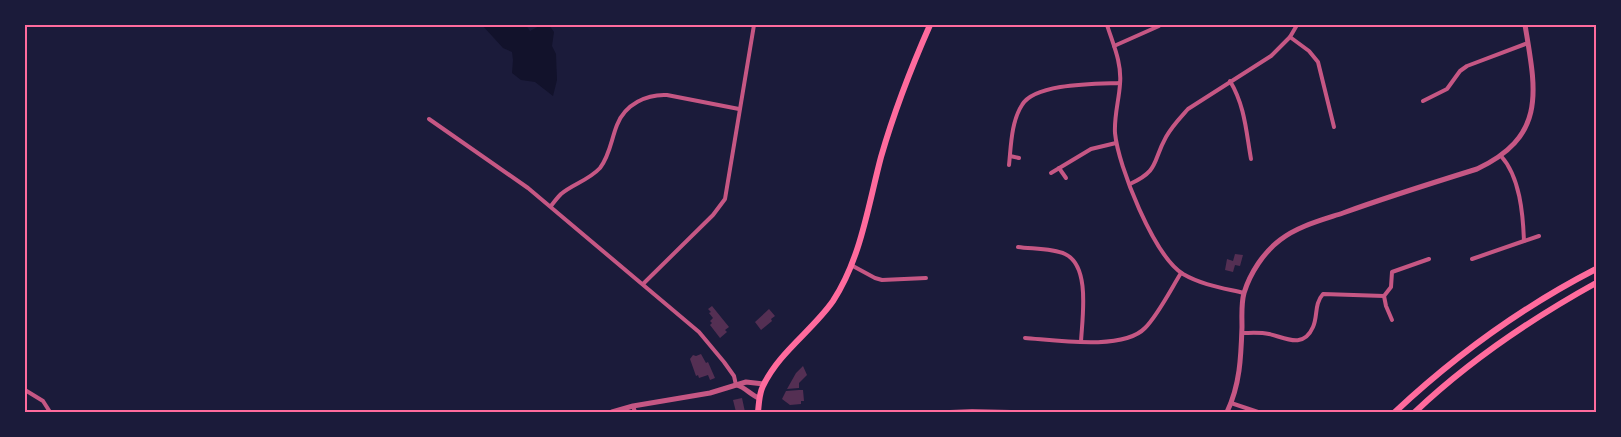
<svg xmlns="http://www.w3.org/2000/svg" width="1621" height="437" viewBox="0 0 1621 437" font-family="Figtree,sans-serif">
<rect width="100%" height="100%" fill="#1b1b3a"/>
<path fill="#12122b" d="M482,25H526L530,31L541,25H549L554,32L552,46L556,54L557,80L553,96L535,82L521,80L512,73L513,60L512,52L503,48Z"/>
<g fill="#542f53">
<path d="M1235,254L1243,255L1240,266L1235,265L1233,272L1225,270L1227,259L1233,261Z"/>
<path d="M712,306L729,327L725,330L727,332L720,338L710,325L712,323L710,321L713,318L709,313L711,312L708,309Z"/>
<path d="M769,309L775,316L771,319L772,321L761,330L755,322Z"/>
<path d="M701,354L706,363L708,362L715,378L710,380L708,375L699,378L698,375L696,376L690,359L693,355L696,356Z"/>
<path d="M803,366L807,375L799,383V388L787,389L796,373Z"/>
<path d="M799,390H803L804,401H801V404L790,405L782,399L786,391Z"/>
<path d="M742,398L745,412H736L733,400Z"/>
</g>
<g fill="none" stroke-linecap="round" stroke-linejoin="round">
<g stroke="#c65784" stroke-width="4">
<path d="M1107,25C1113,44 1122,63 1120,84C1119,100 1114,116 1115,133C1118,166 1154,256 1183,274C1202,285 1223,288 1244,293"/>
<path d="M1290,37L1309,51L1318,62L1334,127"/>
<path d="M1114,46L1159,26"/>
<path d="M1230,81C1245,106 1246,131 1251,159"/>
<path d="M1423,101L1447,89L1460,71L1467,66L1528,43"/>
<path d="M429,119L528,188L699,332L724,362L734,376L736,385"/>
<path d="M1010,156L1019,158"/>
<path d="M1009,165C1011,147 1011,122 1022,105C1035,83 1096,84 1120,83"/>
<path d="M1059,168L1066,178"/>
<path d="M1051,173L1091,149L1116,143"/>
<path d="M1130,184C1160,170 1152,162 1166,137C1172,126 1180,118 1188,109L1271,56L1290,37L1297,25"/>
<path d="M551,206C554,202 557,198 561,194C573,184 589,180 600,168C610,155 611,140 617,125C625,104 647,94 667,95L739,109"/>
<path d="M1524,241L1539,236"/>
<path d="M1018,247C1032,249 1052,248 1065,254C1091,266 1082,319 1081,342"/>
<path d="M1472,259L1524,241C1523,214 1520,177 1501,156"/>
<path d="M851,265L875,278L882,280L926,278"/>
<path d="M643,284L713,215L725,199L754,25"/>
<path d="M1384,296L1386,306L1392,320"/>
<path d="M1242,333C1250,333 1260,332 1269,334C1284,337 1303,350 1313,327C1318,316 1314,304 1323,294L1384,296L1391,287L1392,272L1429,259"/>
<path d="M1025,338C1054,340 1123,351 1145,328C1158,315 1171,289 1181,273"/>
<path d="M25,390L43,401L50,412"/>
<path d="M1231,403L1258,412"/>
<path d="M633,406L635,412"/>
<path d="M950,412L972,411L1011,412"/>
<path d="M1130,412H1148"/>
</g>
<g stroke="#c65784" stroke-width="5">
<path d="M737,385C746,388 751,395 759,398"/>
<path d="M612,412L633,406L710,393L746,382L764,384"/>
<path d="M1227,412C1240,385 1241,357 1242,327C1242,315 1241,304 1244,293C1250,273 1264,252 1280,240C1298,226 1322,220 1343,213C1387,197 1432,183 1477,169C1547,136 1536,91 1525,25"/>
</g>
<g stroke="#ff6b9d" stroke-width="6">
<path d="M758,412C759,403 759,394 763,386C779,352 812,331 833,301C861,258 868,206 881,157C894,112 911,68 930,25"/>
<path d="M1395,412C1456,355 1522,307 1596,269"/>
<path d="M1415,412C1469,361 1531,319 1596,283"/>
</g>
</g>
<rect width="1621" height="437" fill="none" stroke="#1b1b3a" stroke-width="52"/>
<rect x="26" y="26" width="1569" height="385" fill="none" stroke="#ff6b9d" stroke-width="2"/>
</svg>
